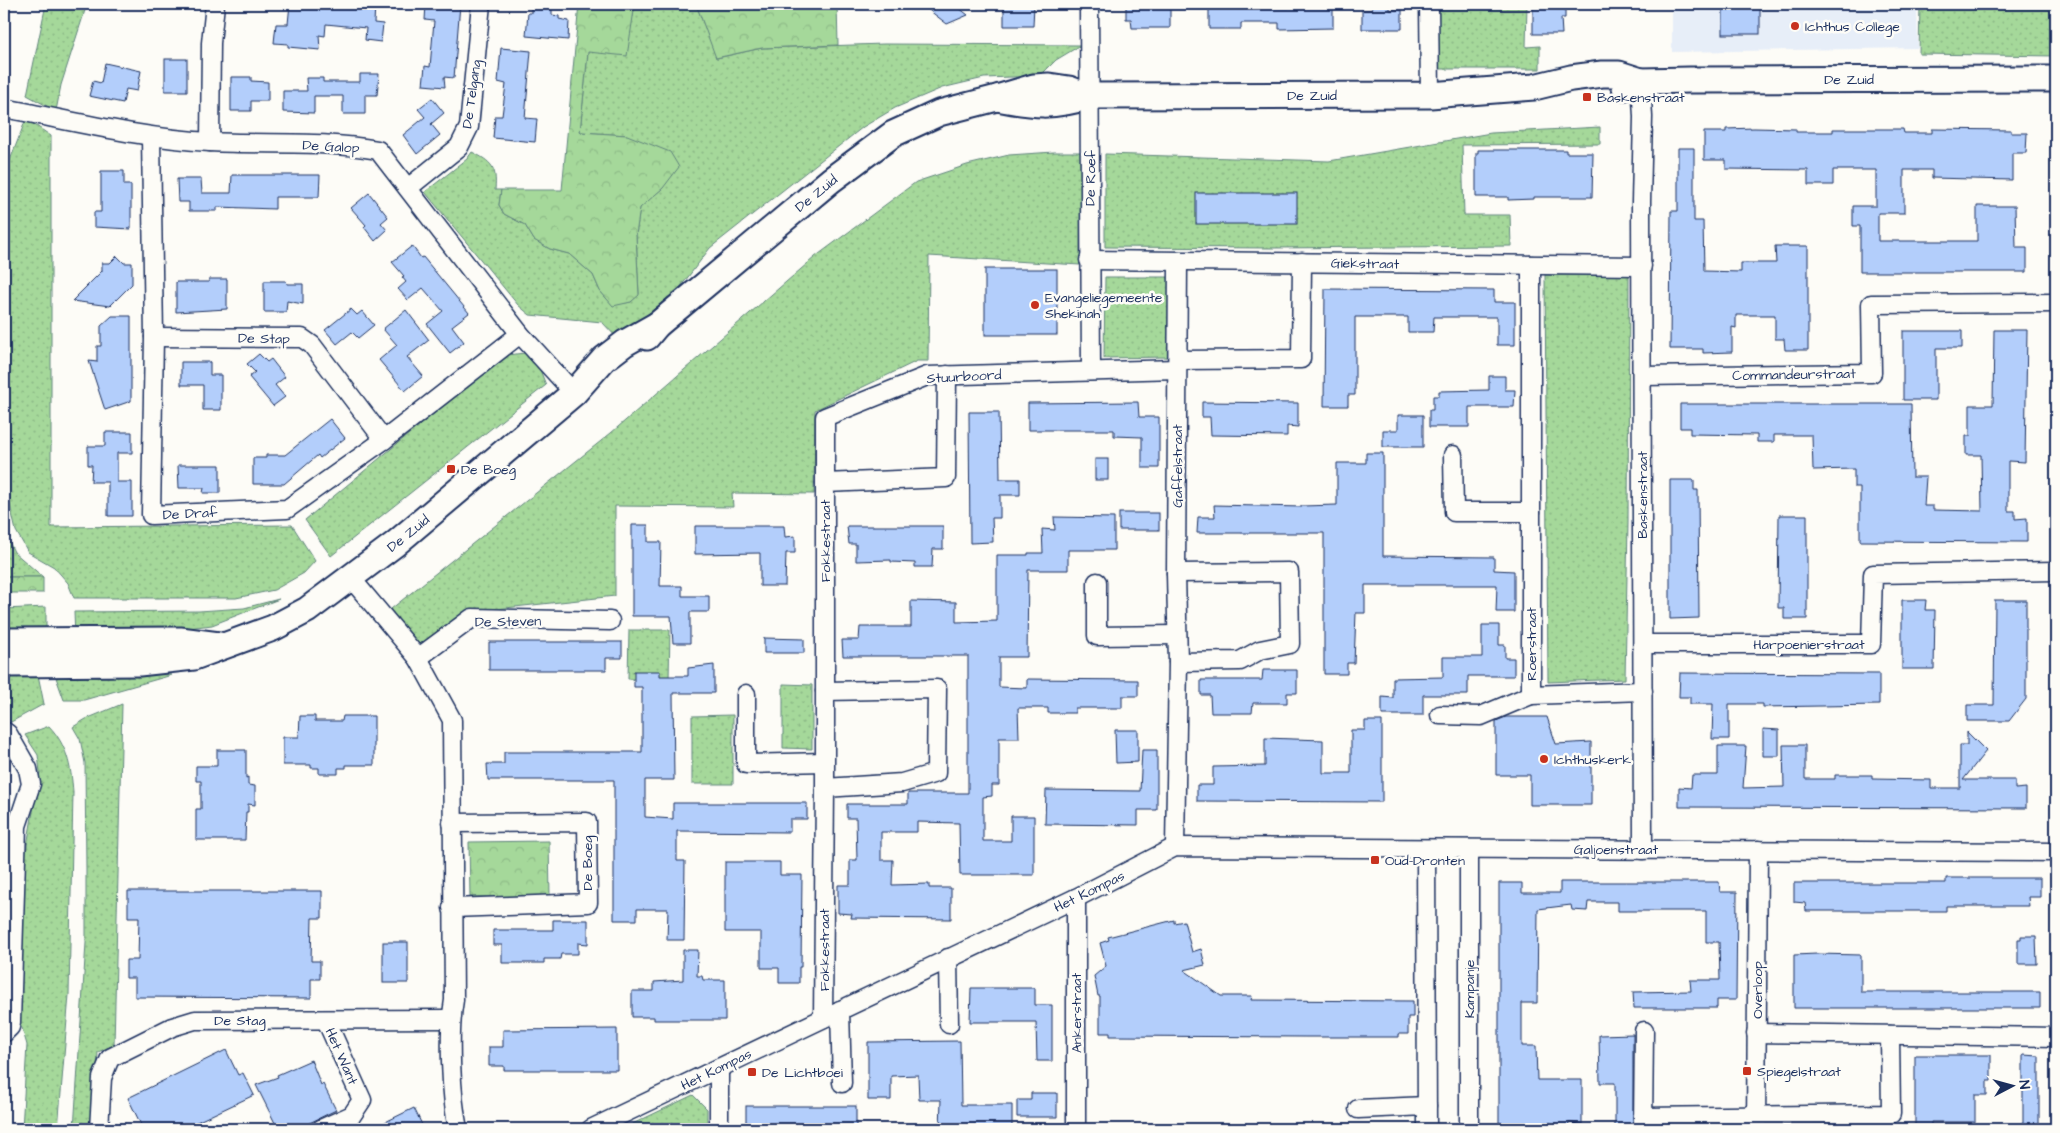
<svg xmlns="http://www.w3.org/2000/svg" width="2060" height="1133" viewBox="0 0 2060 1133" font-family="'Architects Daughter',sans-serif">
<defs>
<pattern id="grass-dots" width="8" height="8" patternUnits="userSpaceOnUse" patternTransform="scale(1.25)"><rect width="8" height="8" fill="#a5d89a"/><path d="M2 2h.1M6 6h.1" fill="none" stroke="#8dba87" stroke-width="1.8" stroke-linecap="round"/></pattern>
<pattern id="forest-crowns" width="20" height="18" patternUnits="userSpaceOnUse" patternTransform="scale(1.25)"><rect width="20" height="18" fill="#a5d89a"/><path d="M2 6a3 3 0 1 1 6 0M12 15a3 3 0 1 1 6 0" fill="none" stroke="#8dba87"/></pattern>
</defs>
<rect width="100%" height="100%" fill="#fdfcf7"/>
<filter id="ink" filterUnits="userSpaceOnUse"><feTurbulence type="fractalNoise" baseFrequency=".02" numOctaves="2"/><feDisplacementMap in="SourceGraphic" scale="10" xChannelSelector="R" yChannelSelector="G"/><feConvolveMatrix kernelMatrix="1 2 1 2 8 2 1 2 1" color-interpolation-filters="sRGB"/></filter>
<g filter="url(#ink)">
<path fill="#e7eef8" d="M1672,4H1917L1918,48L1672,52Z"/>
<g fill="url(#grass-dots)" stroke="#60847c">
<path d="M46,4H87L61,85L56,111L27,95Z"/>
<path d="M635,4H696L717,58L762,48L884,44L1081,45L1056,60L1040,76L984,78L942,88L895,108L863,127L710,248L663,310L619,340L602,322L530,315L518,305L425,192L467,159L472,152C492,162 497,167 495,190H501L499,205L504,214L525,225L534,240L550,249L569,254L593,275L600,291L613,305L631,302L639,294L636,235L640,207L663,188L627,135L580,132L588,52L633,17Z"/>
<path d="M1438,4H1527L1526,47L1540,46V69H1439Z"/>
<path d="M1920,4H2056V56L1919,54Z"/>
<path d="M26,119L51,136V527L292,525L315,561L304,573L274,590L236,598H74L68,583L54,567L28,552L16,531L7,492V168Z"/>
<path d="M1600,127V144L1462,145L1464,215H1510L1511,246L1273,248L1105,247V154L1329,161L1491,133Z"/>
<path d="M1054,152H1081L1080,265L929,256L928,361H917L815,410L814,494L732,493L733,507L615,506V596L478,611L419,653L386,613L611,433L815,257L916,182L967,165L1009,155Z"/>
<path d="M1545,275H1629L1628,523L1625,679L1548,682Z"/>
<path d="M1105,277H1170V357L1104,358Z"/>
<path d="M525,353L538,365L546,385L331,556L305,520L496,362L507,355Z"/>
<path d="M4,531L14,552L43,577H4Z"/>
<path d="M279,599L212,625L157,632L75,637L74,612L199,611L244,608Z"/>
<path d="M46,607V633L4,631V609Z"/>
<path d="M629,630H670L669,679H628Z"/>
<path d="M53,669L172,675L84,700H64Z"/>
<path d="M37,670L44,704L11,722L4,717V671Z"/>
<path d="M783,684L812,685V749L783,748Z"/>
<path d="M122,704L114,1045L98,1052L93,1129H74L86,943V869L85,763L80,739L73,727L86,719Z"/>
<path d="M733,715V784H692V716Z"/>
<path d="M49,726C67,745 71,766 73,792L69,995L58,1129H22L27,1045L22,1028L4,1003V976L40,772L38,755L25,735Z"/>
<path d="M693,1095L707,1109V1129H622Z"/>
</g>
<g fill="url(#forest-crowns)" stroke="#60847c">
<path d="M579,4H635L627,56L588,52L580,132L627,135L670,152L679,167L663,188L640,208L636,235L639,295L631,302L613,306L600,291L593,275L569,254L550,249L534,240L525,225L504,214L499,205L501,190H562Z"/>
<path d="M696,4H837L838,45L762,48L716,58Z"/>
<path d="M4,562L5,577H43V593H4Z"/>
<path d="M549,841L550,896L470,897L469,842Z"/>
</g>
<g fill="#b3cefb" stroke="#1b2f5e">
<path d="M290,4H375L374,23L383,24L381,42L365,40L366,28L326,24L325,36L319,35L320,50L288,47V44L274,43L276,24H288Z"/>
<path d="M426,4H460L454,78L444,77L445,87L423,85L425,66L430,67L434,21L425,20Z"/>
<path d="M531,4L552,5V15L559,16V19L569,21L568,40L526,36L528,13H531Z"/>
<path d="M921,4H954L968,15L947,24Z"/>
<path d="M1004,4H1034L1033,26H1004Z"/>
<path d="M1126,4H1170V28H1132L1131,19H1126Z"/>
<path d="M1222,4H1256V7L1289,8V4H1333V28L1279,29V23H1241V29H1209V7L1222,8Z"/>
<path d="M1372,4H1390V10H1402V29H1362V10H1372Z"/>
<path d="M1533,4H1565V18H1561L1562,34H1533Z"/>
<rect x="1723" y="4" width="37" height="30"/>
<path d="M501,48L531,51L525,118L537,119L535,142L493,138L495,116H502L506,84L498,82Z"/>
<rect x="165" y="59" width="22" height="32"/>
<path d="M105,63L141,71L137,91L126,89L123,103L89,96L93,81L101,83Z"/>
<path d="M360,74H379L377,95H365V114H343V96H314V113L283,112V91H307L306,78H323V82H360Z"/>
<path d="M231,77H251V81L268,82V101H251V111H231Z"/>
<path d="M432,98L444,113L431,124L440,135L417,154L403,135L425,117L418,109Z"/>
<path d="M1754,128L1796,129V132H1833V129H1903L1904,133H1932V129L2011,130V133H2027L2026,153H2012V180L1932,178V170H1904V213H1878V241H1977V206H2015L2016,248H2027V272H1860V226H1853V206H1876V170H1833V185H1808V170L1726,169V160H1704V132H1726V129Z"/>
<path d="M1678,148H1694V221H1703L1704,271L1741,272V263H1776L1775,246H1808V350H1785L1784,339H1775V315H1736V328L1732,327V352L1703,353V349H1670L1671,211H1678Z"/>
<path d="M1478,150H1566V153H1593L1592,197H1534V199L1508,200V197H1476V153H1478Z"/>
<path d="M101,171H124V185H131V229L94,227V212H101Z"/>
<path d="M232,175H320L319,197H275V209L217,207V211H189V202H178L177,179H201L202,193H231Z"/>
<path d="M369,193L388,217L381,223L387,230L375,241L364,227L366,225L351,208Z"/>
<rect x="1196" y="193" width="101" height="31"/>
<path d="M412,246L421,258L423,257L469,313L452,326L464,342L450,353L427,324L443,311L423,288L408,300L398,289L406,282L402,277L404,276L392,262Z"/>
<path d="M117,256L124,263H132V284L110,306L72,301L102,271V263H110Z"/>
<rect x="985" y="269" width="72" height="66"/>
<path d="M209,279H227V309L176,312V282H209Z"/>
<path d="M264,281H286L287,284H303V304L287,301L286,312H264Z"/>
<path d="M1325,289L1494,290V302H1515V345H1497V317H1434L1433,332H1408V317H1355V395H1348V406H1324Z"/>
<path d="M351,309L357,315L362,311L374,325L358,338L352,332L337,344L325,330Z"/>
<path d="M406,310L429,340L407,357L423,376L405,391L379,360L397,345L383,329Z"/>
<path d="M112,316H131V401L105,410L89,361L97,362V346H101V326Z"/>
<path d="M1994,330H2027L2025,462L2008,461V511H2015V519L2027,518V542L1860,541V487H1854V469L1813,470L1812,435H1774V442H1757V435L1690,434V428H1680V404H1911L1912,477H1926L1924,506H1933V510L1982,511L1981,455H1966V436H1970V405H1993Z"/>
<path d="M1903,331H1962V348H1936V400H1903Z"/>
<path d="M259,354L267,362L271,359L285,377L275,385L285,397L273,406L249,377L255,372L247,364Z"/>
<path d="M181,362H210V375H221V410H203V385H181Z"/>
<path d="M1489,376H1505V390H1515L1514,407H1469V427H1429V410H1433V396H1439V391L1489,390Z"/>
<path d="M1138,402L1139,417H1159V468H1142V437L1114,436V430H1028V403Z"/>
<path d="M1202,402L1298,403V427L1287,426V436L1211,435L1210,417H1202Z"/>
<path d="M969,412H999L1000,479H1020V495H1000V518H992L993,542L970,543Z"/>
<path d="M1398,415H1423V447H1383V430H1398Z"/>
<path d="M330,419L345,438L320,458L318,455L284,484H253V458H266V455H285Z"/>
<path d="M105,432H132V453H117V482H132V516H108V482H91L92,465H88V446H105Z"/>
<path d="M1366,453H1383V556L1494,557V570L1514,571V612H1496L1497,585H1365V613H1356L1354,663H1347V674H1324V533H1197L1198,517H1215L1214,505L1302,507V506L1337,505V463H1366Z"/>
<rect x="1095" y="459" width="13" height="21"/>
<path d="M178,465H220V493H203L204,488H179Z"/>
<path d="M1670,480H1694V490H1698L1699,618L1670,619Z"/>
<rect x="1119" y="513" width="40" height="17"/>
<path d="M1779,515H1807V619H1784V608H1778Z"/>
<path d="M1054,517L1114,518V550H1068V570H1028L1027,657H999V687L1027,688V679L1138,680V696H1122V708H1075V713H1048V708H1018L1019,738H999V785H992V796L983,797V841H1011V816H1034V875H960L959,823L917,822V832H881V860H893L892,885L929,884V888H951V919L851,918L852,914L838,913V885H850V860H857L856,818H847V804H908V793H968V656H843L842,640H859L860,627H911V601L956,602V622L997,621V555H1028V553H1043L1042,529L1055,530Z"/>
<path d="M632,525H648V542H661L660,586H682V596H709V612H690V643H673L671,616H632Z"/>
<path d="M695,526H784L785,537L795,536V553H786L785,586H760V553L695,554Z"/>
<path d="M847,526H943V549H933L932,567H915V563L891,562V560L856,561V544H849Z"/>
<path d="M1902,600H1926L1925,610H1935L1934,669H1902Z"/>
<path d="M1995,600H2026V699L2009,721H1967V705H1994Z"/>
<path d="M1482,625H1499V645H1505V658H1514V676H1468V695H1423V715H1382V697L1393,698V678L1443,677V657H1482Z"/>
<path d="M764,638L804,639V653H764Z"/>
<path d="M489,642H622V658H606V670H489Z"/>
<path d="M714,665V693H673L674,780H645V817L673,819V803H807V819H790V832L677,831V861H685L684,940H667L668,909H637V920H614V780H488L487,764H504V752H642V687H634V671H660V676H688V668Z"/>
<path d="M1263,670H1297V693H1287V703H1253L1252,713H1211L1210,695H1201V680H1262Z"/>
<path d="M1680,673L1879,674V705L1763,707V704H1729V739H1712L1713,704H1690V697H1679Z"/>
<path d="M300,716H315V721H342L343,716H374V765H346V768H338V774H319V768H311V765H283V737H299Z"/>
<path d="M1506,717H1547L1556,744L1591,742V805H1530V775H1496V721Z"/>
<path d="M1365,721H1382V802L1197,801V785H1213V767L1265,766V738L1323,740V773H1351V730H1365Z"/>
<path d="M1763,729L1779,730V756H1763Z"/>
<path d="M1115,730H1138V762L1116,763Z"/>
<path d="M1967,732L1986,751L1963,780H2015V789L2026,788V808L1679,807V787L1691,788L1692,775H1718V746H1746L1743,788L1784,787L1783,745H1805V779H1835V775H1872V779L1931,780V788H1960V745H1967Z"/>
<path d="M217,750H246V778L248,777V785L255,786V805L248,804V812H246L245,840H196V809H201V781H196V766H217Z"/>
<path d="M1142,750H1157V810H1138V825L1045,824L1046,790L1140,791Z"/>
<path d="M725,862H780V875H802L801,967H799V983H779V968H761V932H725Z"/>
<path d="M1946,878H2040V897H2028L2029,906H1946V911H1806L1805,903L1794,902V883H1946Z"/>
<path d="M1560,882H1719L1720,892H1737L1736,1000H1717V1008H1634L1633,992L1691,991L1690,980H1720L1719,942H1706V911H1618V902H1588L1587,911L1572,910L1571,905L1538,909L1537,1003H1522V1046H1536L1537,1080H1582V1124L1569,1123L1568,1129H1551V1123H1499V883H1522V893H1560Z"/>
<path d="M128,891H322V918H312L311,961H320V979H311V998L135,997V978H126V960H138L139,917H128Z"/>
<path d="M553,920H588V944L578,943V954H561L560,959H544V963H502V945H493V930H553Z"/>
<path d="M1174,920V923L1184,921L1192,952L1201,949L1205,965L1184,970L1221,996H1252L1251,1000L1413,1001V1017H1408V1034H1399V1037H1306L1110,1036V1033H1100V996H1098L1094,976L1106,966L1100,943L1109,940L1108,937Z"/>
<path d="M2021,936H2036L2037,964H2018V939H2021Z"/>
<rect x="383" y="942" width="25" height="41"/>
<path d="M683,950H698L697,976H702L703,980H725V1020H654V1017H632V991H654V982L683,980Z"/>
<path d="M1817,954L1861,955V992H2040V1008H1794V955Z"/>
<path d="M971,988H1035V1005H1052V1061H1037L1036,1022H970Z"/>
<path d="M617,1029V1070H504V1066H489V1047H503V1030Z"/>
<path d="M1633,1034V1129H1615V1083H1600L1599,1035Z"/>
<path d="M960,1041L961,1105H1012V1129H940L941,1100H919L918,1075L891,1076V1100H868V1042Z"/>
<path d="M226,1050L238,1075L243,1073L254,1095L182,1129H143L128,1098Z"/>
<path d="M1915,1055H1991V1081H1987V1095H1975V1122H1931V1129H1915Z"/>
<path d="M2023,1055L2039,1056V1129H2023Z"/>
<path d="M311,1060L321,1085L323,1084L336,1110L297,1129H278L256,1085L278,1077L277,1075Z"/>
<path d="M1031,1093H1057V1117H1017V1100H1031Z"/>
<rect x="746" y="1106" width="110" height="23"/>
<path d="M414,1108L424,1129H371Z"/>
</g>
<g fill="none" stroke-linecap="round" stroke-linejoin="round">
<defs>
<g id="street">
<path d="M1089,4L1091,371"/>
<path d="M1429,4L1430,95"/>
<path d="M1641,81L1643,117L1641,202L1643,850"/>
<path d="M4,108C72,121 140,138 210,142C266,145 323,140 378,150L520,334L574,393"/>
<path d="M151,137L154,337L151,515L287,509L384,440L520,334"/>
<path d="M210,142L211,43L215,4"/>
<path d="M408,188L459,147L469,127L481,4"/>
<path d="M1089,260L1642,266"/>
<path d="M1531,265V695L1643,691"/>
<path d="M154,337L302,338L312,345L384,440"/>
<path d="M1178,360L1301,359L1302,262"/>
<path d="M1642,376L1872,373L1871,304L2056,303"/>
<path d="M1453,455L1454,512H1531"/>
<path d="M825,483V417L927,376L1177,369"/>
<path d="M1176,573L1289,572L1290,644L1260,650L1240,661L1178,662"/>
<path d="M350,577L418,658L452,720L454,1000C448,1034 451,1096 458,1129"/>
<path d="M1097,582V636L1176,635"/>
<path d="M1643,644H1871L1873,574L2056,571"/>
<path d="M418,658L472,618L610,621"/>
<path d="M825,691L937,689L936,773L902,783L825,788"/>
<path d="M746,694V764L824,762"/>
<path d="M1440,715L1481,716L1531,695"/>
<path d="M4,731L8,734L28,769L31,784L17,826L11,1022L10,1027L4,1033"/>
<path d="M452,823L587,822L588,903L452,908"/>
<path d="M1175,847L1178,662L1176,573L1178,261"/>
<path d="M1426,849L1427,1129"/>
<path d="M1469,849V1129"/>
<path d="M948,958L949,1024"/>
<path d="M840,1010L842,1083"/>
<path d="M823,1018L825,788V483L946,478L947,375"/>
<path d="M1756,1033L2056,1037"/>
<path d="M719,1068V1129"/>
<path d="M1358,1109L1427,1106"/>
<path d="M1643,1117L1891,1114L1890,1035"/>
<path d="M1643,1128L1644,1031"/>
<path d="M99,1129L102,1078L110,1058L172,1027L195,1020L451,1019"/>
<path d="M321,1129L352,1115L362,1100L326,1020"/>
<path d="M591,1129L1076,898L1175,847L2056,852"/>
<path d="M1076,1129V898"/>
<path d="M1756,1129L1758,850"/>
</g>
<g id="secondary">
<path d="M1625,87L1641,81L1690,80L2056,79"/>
<path d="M997,98C1033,105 1053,108 1089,96L1430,95L1534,87L1571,78L1602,74H1619L1641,81"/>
<path d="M647,337L657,325L831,180L893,134L939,113L997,98L1034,87L1049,86L1069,89L1087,96"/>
<path d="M4,641L180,640L219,645"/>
<path d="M4,664L139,663L194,657L273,628L307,610L395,544L574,393L604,359L625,343L657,325"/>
</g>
</defs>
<use href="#street" stroke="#1b2f5e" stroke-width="21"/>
<use href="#secondary" stroke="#1b2f5e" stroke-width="29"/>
<use href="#street" stroke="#fdfcf7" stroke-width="18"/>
<use href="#secondary" stroke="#fdfcf7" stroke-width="25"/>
</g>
</g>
<g fill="#c8321e" stroke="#fdfcf7" stroke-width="2">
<circle cx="1795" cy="26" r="5"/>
<rect x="1582" y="92" width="10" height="10" rx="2.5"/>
<circle cx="1035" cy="305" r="5"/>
<rect x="446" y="464" width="10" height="10" rx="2.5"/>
<circle cx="1544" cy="759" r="5"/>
<rect x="1370" y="855" width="10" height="10" rx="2.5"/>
<rect x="1742" y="1066" width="10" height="10" rx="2.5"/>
<rect x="747" y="1067" width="10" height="10" rx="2.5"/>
</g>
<g text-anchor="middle" stroke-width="5" stroke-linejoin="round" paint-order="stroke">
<g font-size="14" fill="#1b2f5e" stroke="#fdfcf7" text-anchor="start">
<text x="1805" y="31">Ichthus College</text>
<text x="1597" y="102">Baskenstraat</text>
<text x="1045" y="302">Evangeliegemeente<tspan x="1045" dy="16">Shekinah</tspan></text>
<text x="461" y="474">De Boeg</text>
<text x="1554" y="764">Ichthuskerk</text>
<text x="1385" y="865">Oud-Dronten</text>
<text x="1757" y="1076">Spiegelstraat</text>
<text x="762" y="1077">De Lichtboei</text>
</g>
<g font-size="14" fill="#1b2f5e" stroke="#fdfcf7">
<text x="1849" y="84">De Zuid</text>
<text transform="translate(471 94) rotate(-82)" y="5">De Telgang</text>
<text x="1312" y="100">De Zuid</text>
<text transform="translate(331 146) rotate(3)" y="5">De Galop</text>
<text transform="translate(1090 178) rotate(-89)" y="5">De Roef</text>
<text transform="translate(816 193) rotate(-39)" y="5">De Zuid</text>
<text transform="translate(1365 263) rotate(1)" y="5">Giekstraat</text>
<text transform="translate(264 338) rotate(1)" y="5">De Stap</text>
<text transform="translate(1794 374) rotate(-1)" y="5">Commandeurstraat</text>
<text transform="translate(964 376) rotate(-3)" y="5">Stuurboord</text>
<text transform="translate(1177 466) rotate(-90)" y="5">Gaffelstraat</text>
<text transform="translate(1642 495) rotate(-90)" y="5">Baskenstraat</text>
<text transform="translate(190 513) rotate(-3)" y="5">De Draf</text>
<text transform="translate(408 533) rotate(-39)" y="5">De Zuid</text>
<text transform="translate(825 541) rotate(-90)" y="5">Fokkestraat</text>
<text transform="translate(508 621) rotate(-1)" y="5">De Steven</text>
<text transform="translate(1531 644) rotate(-90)" y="5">Roerstraat</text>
<text x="1809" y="649">Harpoenierstraat</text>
<text x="1616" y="854">Galjoenstraat</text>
<text transform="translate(587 863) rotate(-90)" y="5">De Boeg</text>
<text transform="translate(1089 891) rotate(-26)" y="5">Het Kompas</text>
<text transform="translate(824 950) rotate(-90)" y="5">Fokkestraat</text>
<text transform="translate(1469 989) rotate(-90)" y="5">Kampanje</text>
<text transform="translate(1757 990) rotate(-90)" y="5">Overloop</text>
<text transform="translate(1076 1013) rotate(-90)" y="5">Ankerstraat</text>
<text x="240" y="1025">De Stag</text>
<text transform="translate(342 1056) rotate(66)" y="5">Het Want</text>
<text transform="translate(716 1069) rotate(-26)" y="5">Het Kompas</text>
</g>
</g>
<rect width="2060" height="1133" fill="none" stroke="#fdfcf7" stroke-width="20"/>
<rect x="10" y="10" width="2040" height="1113" fill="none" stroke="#1b2f5e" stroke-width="2" filter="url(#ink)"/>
<g transform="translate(2012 1086) rotate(84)" stroke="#fdfcf7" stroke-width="4" paint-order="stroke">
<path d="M0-4L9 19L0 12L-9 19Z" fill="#1b2f5e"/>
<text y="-8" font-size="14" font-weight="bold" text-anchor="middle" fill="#1b2f5e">N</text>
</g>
</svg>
